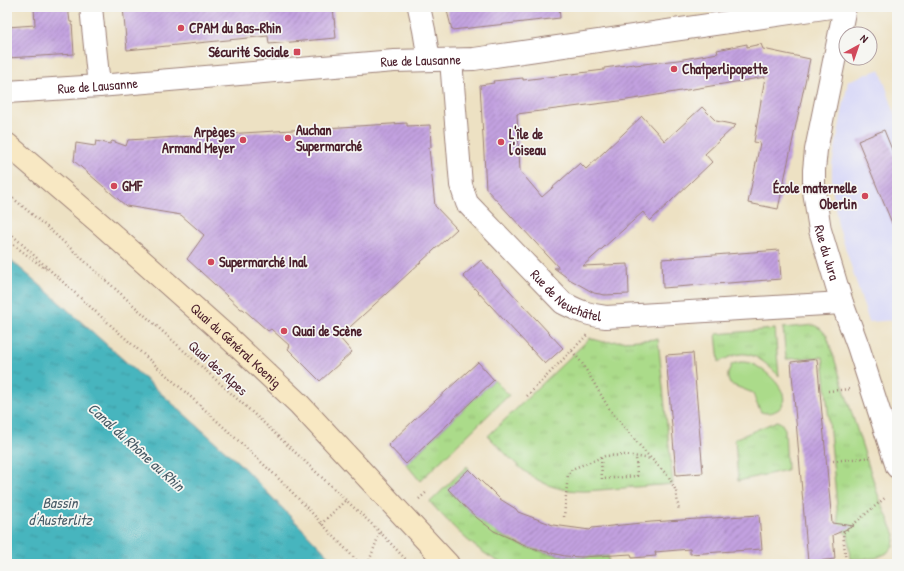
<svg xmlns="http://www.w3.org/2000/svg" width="904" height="571" viewBox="0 0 904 571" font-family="'Patrick Hand',sans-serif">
<defs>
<pattern id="grass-tufts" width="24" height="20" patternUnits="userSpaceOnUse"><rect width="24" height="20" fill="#abdb8a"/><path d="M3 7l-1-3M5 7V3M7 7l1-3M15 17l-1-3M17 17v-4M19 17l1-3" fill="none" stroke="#95bc77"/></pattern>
<pattern id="water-ripples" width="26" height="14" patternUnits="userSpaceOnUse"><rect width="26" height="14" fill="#46b5be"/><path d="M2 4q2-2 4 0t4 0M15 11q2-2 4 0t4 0" fill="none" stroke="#3c939b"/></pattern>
<pattern id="building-hatch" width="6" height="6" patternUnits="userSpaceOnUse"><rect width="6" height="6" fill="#c2a1e0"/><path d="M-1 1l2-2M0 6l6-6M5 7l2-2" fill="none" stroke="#a083b6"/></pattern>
</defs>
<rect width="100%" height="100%" fill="#f6f6f2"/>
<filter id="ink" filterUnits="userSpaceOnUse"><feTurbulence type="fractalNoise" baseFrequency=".025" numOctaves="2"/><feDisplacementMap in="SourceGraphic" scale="8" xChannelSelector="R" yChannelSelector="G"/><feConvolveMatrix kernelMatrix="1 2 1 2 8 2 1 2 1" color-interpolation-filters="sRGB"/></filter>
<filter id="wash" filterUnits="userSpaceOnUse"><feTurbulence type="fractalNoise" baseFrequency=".012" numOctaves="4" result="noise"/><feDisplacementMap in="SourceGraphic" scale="16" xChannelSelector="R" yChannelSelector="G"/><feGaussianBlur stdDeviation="0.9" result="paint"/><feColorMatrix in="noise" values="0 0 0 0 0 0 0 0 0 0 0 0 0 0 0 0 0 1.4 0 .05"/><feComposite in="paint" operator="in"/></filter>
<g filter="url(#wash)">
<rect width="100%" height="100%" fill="#ede1c3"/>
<path fill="#d7d7f8" d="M880,69L897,121V320L869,322L838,225L832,187V165L848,81Z"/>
<g fill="url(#grass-tufts)" stroke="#7a7d5a">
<path d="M814,325L821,329L827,336L878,495L895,535L893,546L887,553L876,558L850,559L848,535L839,528L823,357L786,359L783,328Z"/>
<path d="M775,329L779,376C771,368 758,355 746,354C737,353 727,358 719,362L716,334Z"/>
<path d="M590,338L603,342L658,339L673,484L586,491C538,492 519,467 488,436Z"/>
<path d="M494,380L509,395L420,481L406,464Z"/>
<path d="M777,421L781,423L785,429L787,470L738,481L735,439Z"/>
<path d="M467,466L469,469L448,489C462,504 477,519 494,530C526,553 569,560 608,556L609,564H503C474,550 452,526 430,502Z"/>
</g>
<path fill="#abdb8a" stroke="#7a7d5a" d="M740,362C743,362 747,362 750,363C763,367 796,394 779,409C773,413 768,414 761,412L756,402L753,393L730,384C726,376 728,372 732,364Z"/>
<path fill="url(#water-ripples)" stroke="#486a74" d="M7,257L41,286L240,464L336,564H7Z"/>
<g id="blocks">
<g fill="url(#building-hatch)">
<path d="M34,7H68L70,22H72L74,54L7,58V27L35,25Z"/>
<path d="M123,7H333L336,38L269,44L268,36L127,50Z"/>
<path d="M446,7H559L560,18L452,30Z"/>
<path d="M747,44V47L761,44L763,49L810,59L778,209L748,203L760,143L754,142L765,77L627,100L517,114L520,171L542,197L580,163L586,169L642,116L665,141L702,107L716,121L736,125L705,154L712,162L650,221L643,212L583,266L628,264L629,294L605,295L594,293L569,279L554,268H559L486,189L480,85L494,83L493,81L523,78V80L604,70V68L634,64L635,65L678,60L718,53L717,50Z"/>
<path d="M407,123V126L430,125L431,147L429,148L435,206L457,229L339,337L352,352L320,381L288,349L290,346L271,329L268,331L243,309H241L187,259L204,235L181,215L126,206L74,161L76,143L95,146L96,141L110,144L112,141L126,146L128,140Z"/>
<path d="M884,130L897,162V235L858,141Z"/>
<path d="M779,250L781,279L663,288L662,259Z"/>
<path d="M481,260L563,348L545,364L463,276Z"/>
<path d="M693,353L703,473L676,475L666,355Z"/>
<path d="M817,359L832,523L854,526L833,535L835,559L808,562L791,362Z"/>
<path d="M478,362L494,380L406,464L388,445L414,420Z"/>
<path d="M469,469L485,485L487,486L500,499L516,509L518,512L553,525L590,530L592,528L651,522L759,515L762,549L690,554V549L655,552L656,556L632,558L631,554L582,557L565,556L547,552L529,547L494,531L477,518L462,504L448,489Z"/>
</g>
</g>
</g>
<g filter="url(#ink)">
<use href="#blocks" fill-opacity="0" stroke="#9c8077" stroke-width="1"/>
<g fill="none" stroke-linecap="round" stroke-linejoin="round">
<defs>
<g id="minor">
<path d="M91,7L99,86"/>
<path d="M419,7L424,30L429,60"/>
<path id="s1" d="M845,7L816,150L814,170V191L820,230L842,303L858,346L897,467"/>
<path id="s2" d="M451,60L461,185L467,203L563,303C579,311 588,315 606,317L842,303"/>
<path id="s3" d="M7,92L99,86L394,61L474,59L831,7"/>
</g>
<g id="secondary">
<path id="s4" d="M7,144L103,226L231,340L299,404L448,564"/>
</g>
</defs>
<use href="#minor" stroke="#9c8077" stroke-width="24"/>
<use href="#secondary" stroke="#9c8077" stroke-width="24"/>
<g stroke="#9c8077" stroke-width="2.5" stroke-dasharray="1 3" stroke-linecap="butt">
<path d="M7,193L48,228L265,424L380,532L410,564"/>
<path d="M7,230C90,309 178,383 261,462C296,494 327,530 360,564"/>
<path d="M7,240L47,270"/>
<path d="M572,351L582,363L610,410L645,452L669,477L676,491L679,511"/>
<path d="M828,391L851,389"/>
<path d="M527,396L587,335"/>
<path d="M601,458L602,479L637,476L636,457"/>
<path d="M833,461L872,457"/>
<path d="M419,499L428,491"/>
<path d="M564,517L568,474L572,469L605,456L626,455L651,459"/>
<path d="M321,524L346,500"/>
<path d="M368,564L380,532"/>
<path d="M846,564L843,533L886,497"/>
</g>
<use href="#minor" stroke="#fff" stroke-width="22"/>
<use href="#secondary" stroke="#f8e8c3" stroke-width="22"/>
</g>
</g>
<g fill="#d1495b" stroke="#f6f6f2" stroke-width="1.5">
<circle cx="181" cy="28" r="4"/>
<rect x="293" y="48" width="8" height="8" rx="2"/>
<circle cx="674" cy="69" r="4"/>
<circle cx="288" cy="138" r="4"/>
<circle cx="243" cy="140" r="4"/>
<circle cx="501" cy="142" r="4"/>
<circle cx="114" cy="186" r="4"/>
<circle cx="865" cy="196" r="4"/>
<circle cx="211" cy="262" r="4"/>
<circle cx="284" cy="331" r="4"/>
</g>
<g text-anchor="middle" stroke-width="3.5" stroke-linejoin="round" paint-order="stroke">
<g font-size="14" font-weight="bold" fill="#4a1f2b" stroke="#f6f6f2" text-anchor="start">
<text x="189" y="33">CPAM du Bas-Rhin</text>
<text x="289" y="57" text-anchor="end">Sécurité Sociale</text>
<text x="682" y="74">Chatperlipopette</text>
<text x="296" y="135">Auchan<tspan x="296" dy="16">Supermarché</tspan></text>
<text x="235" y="137" text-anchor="end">Arpèges<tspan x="235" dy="16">Armand Meyer</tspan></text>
<text x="509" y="139">L'île de<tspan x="509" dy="16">l'oiseau</tspan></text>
<text x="122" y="191">GMF</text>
<text x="857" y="193" text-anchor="end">École maternelle<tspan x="857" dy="16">Oberlin</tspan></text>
<text x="219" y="267">Supermarché Inal</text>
<text x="292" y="336">Quai de Scène</text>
</g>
<g font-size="14" fill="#4a1f2b" stroke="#f6f6f2">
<text dy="5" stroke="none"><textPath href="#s3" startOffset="415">Rue de Lausanne</textPath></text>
<text dy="5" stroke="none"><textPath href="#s3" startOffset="91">Rue de Lausanne</textPath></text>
<text dy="5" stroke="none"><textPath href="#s1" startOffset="250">Rue du Jura</textPath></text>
<text dy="5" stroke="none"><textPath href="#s2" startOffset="282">Rue de Neuchâtel</textPath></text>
<text dy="5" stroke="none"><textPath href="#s4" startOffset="305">Quai du Général Koenig</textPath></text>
<text transform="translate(218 368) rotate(42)" y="5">Quai des Alpes</text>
</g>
<g font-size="15" font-style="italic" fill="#485b66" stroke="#f6f6f2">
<text transform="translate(136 447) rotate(42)" y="5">Canal du Rhône au Rhin</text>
<text x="60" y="508">Bassin<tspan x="60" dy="17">d'Austerlitz</tspan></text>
</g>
</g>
<rect width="904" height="571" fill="none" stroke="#f6f6f2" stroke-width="24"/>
<g transform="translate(858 46) rotate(40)"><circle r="19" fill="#f6f6f2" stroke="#b1a0a2"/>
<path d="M0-3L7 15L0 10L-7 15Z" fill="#d1495b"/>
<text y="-6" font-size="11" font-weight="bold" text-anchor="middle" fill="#4a1f2b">N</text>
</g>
</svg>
